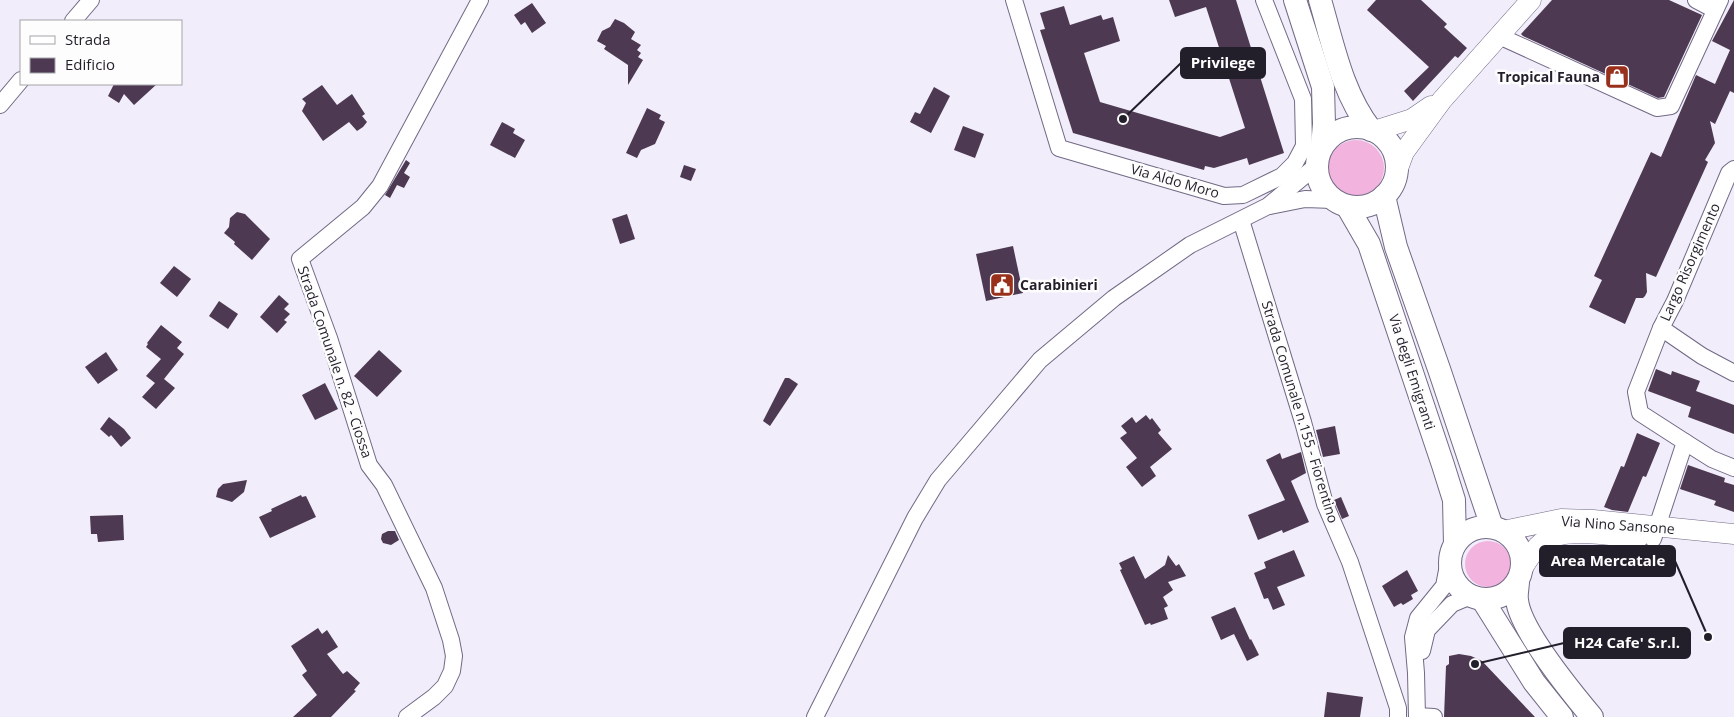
<svg xmlns="http://www.w3.org/2000/svg" width="1734" height="717" viewBox="0 0 1734 717" font-family="'Open Sans',sans-serif">
<rect width="100%" height="100%" fill="#f1edfa"/>
<g fill="#f2b3df">
<circle cx="1356" cy="168" r="28"/>
<circle cx="1488" cy="564" r="23"/>
</g>
<g fill="#4d3a52">
<path d="M1169,0H1236L1284,153L1249,165L1247,158L1214,168L1205,166L1204,170L1073,133L1040,30L1045,29L1040,13L1064,6L1070,25L1101,15L1103,20L1113,17L1120,41L1084,53L1100,102L1220,137L1245,128L1206,7L1175,17Z"/>
<path d="M1376,0H1421L1447,24L1444,27L1467,48L1458,58L1455,56L1413,101L1404,91L1429,67L1367,10Z"/>
<path d="M1552,0H1669L1702,15L1664,97L1658,98L1523,36L1521,34Z"/>
<path d="M1734,0V93L1730,91L1715,124L1710,121L1715,143L1705,160L1708,162L1656,277L1646,273L1647,292L1645,296L1643,298H1636L1625,324L1589,307L1602,280L1594,276L1651,152L1661,157L1696,75L1715,84L1730,50L1712,41Z"/>
<path d="M532,3L546,23L532,33L525,22L521,25L514,15Z"/>
<path d="M615,19L624,23L635,32L631,39L641,45L637,50L641,53L638,57L643,60L628,85V65L604,49L606,46L597,41L602,31L610,27Z"/>
<path d="M114,84H157L134,105L124,94L119,103L108,96Z"/>
<path d="M322,85L337,105L352,94L365,114L362,116L367,122L363,127L357,131L349,122L323,141L302,111L306,103L302,99Z"/>
<path d="M934,87L950,96L931,133L910,122L915,112L920,114Z"/>
<path d="M647,108L661,115L659,119L665,122L655,144L641,150L637,158L626,153Z"/>
<path d="M502,122L515,129L513,133L525,140L515,158L490,145Z"/>
<path d="M963,126L984,134L975,158L954,150Z"/>
<path d="M406,160L410,163L404,173L410,177L404,188L397,185L390,198L385,195Z"/>
<path d="M684,165L696,169L691,181L680,177Z"/>
<path d="M237,212L245,214L270,239L252,260L234,244L235,242L224,233L229,227L230,218Z"/>
<path d="M627,214L635,239L620,244L612,219Z"/>
<path d="M1013,246L1023,293L986,301L976,254Z"/>
<path d="M174,266L191,279L177,297L160,283Z"/>
<path d="M279,295L289,304L284,309L290,314L284,320L287,322L277,333L260,317Z"/>
<path d="M219,301L238,314L228,329L209,316Z"/>
<path d="M161,325L182,342L177,348L184,354L164,379L175,388L156,409L142,397L155,383L146,376L161,359L146,347L148,344L147,343Z"/>
<path d="M379,350L402,371L377,397L354,376Z"/>
<path d="M106,352L118,370L98,384L85,367Z"/>
<path d="M1656,369L1671,375L1672,371L1700,381L1696,391L1734,405V434L1688,417L1691,407L1648,391Z"/>
<path d="M785,378H789L798,384L770,426L763,421Z"/>
<path d="M325,383L338,409L315,420L302,395Z"/>
<path d="M1146,415L1150,420L1152,418L1161,430L1158,433L1172,449L1150,467L1156,476L1142,487L1126,467L1137,458L1120,438L1127,433L1121,426L1132,417L1136,423Z"/>
<path d="M109,417L124,429L131,438L121,447L111,435L109,437L100,429Z"/>
<path d="M1335,426L1340,454L1323,457L1316,430Z"/>
<path d="M1637,433L1660,443L1646,477L1643,476L1628,512L1612,510L1604,507L1621,466L1624,467Z"/>
<path d="M1301,452L1306,473L1291,481L1309,522L1283,533L1282,530L1258,540L1248,515L1285,500L1266,460L1280,453L1282,459Z"/>
<path d="M1688,465L1725,478L1724,482L1734,485V512L1714,505L1716,501L1680,489Z"/>
<path d="M247,480L244,492L232,502L216,497L218,489L223,484Z"/>
<path d="M301,495L302,497L306,496L316,517L270,538L259,517L272,511L271,509Z"/>
<path d="M1341,497L1349,516L1342,519L1334,500Z"/>
<path d="M123,515L124,540L98,542L97,534H91L90,516Z"/>
<path d="M388,531H395L399,540L391,545L383,543L381,539L382,534Z"/>
<path d="M1294,550L1305,576L1277,587L1285,605L1273,610L1268,598L1264,599L1254,573L1266,568L1264,562Z"/>
<path d="M1168,555L1176,566L1179,564L1186,576L1168,582L1173,590L1163,597L1168,606L1164,608L1168,619L1151,625L1150,623L1145,625L1120,570L1122,569L1119,563L1134,556L1145,579L1165,565Z"/>
<path d="M1407,570L1418,591L1411,595L1413,599L1403,605L1401,603L1394,607L1382,586Z"/>
<path d="M1235,607L1250,640L1251,639L1259,655L1247,661L1234,634L1221,640L1211,617Z"/>
<path d="M318,628L322,634L327,630L338,647L327,654L343,674L347,671L360,683L354,690L356,691L331,717H293L317,695L302,675L307,671L291,646Z"/>
<path d="M1459,654L1471,656L1482,661L1535,717H1444L1446,666L1449,664V656Z"/>
<path d="M1327,692L1363,697L1360,717H1324Z"/>
</g>
<g fill="none" stroke-linecap="round" stroke-linejoin="round">
<defs>
<g id="minor">
<path d="M1014,0L1059,148L1224,196L1243,195L1282,176L1295,163L1304,146L1303,99L1264,0"/>
<path d="M1696,0L1715,10"/>
<path d="M73,21L91,0"/>
<path d="M1499,36L1657,108L1671,106L1720,0"/>
<path d="M0,105L21,80"/>
<path d="M1734,169L1729,173L1675,301L1661,328L1702,356L1734,373"/>
<path d="M1270,206L1305,199L1333,200"/>
<path d="M1241,220L1303,422L1325,504L1350,562L1398,708V717"/>
<path d="M1685,442L1712,459L1734,468"/>
<path d="M1653,539L1685,442L1640,413L1636,392L1661,328"/>
<path d="M1422,651L1427,630L1452,604L1471,596"/>
<path d="M1417,716L1434,717"/>
<path d="M407,717L434,697L445,686L452,671L454,656L451,640L434,588L384,485L369,465L329,338L300,259L363,207L380,186L480,0"/>
<path d="M815,717L915,518L938,480L1040,360L1114,298L1190,245L1268,206L1316,166"/>
<path d="M1417,717L1416,673L1413,637L1418,618L1444,586L1450,555"/>
</g>
<g id="tertiary">
<path d="M1374,131L1412,119L1431,106"/>
<path d="M1397,171L1404,152L1442,100L1531,0"/>
<path d="M1503,531L1561,519L1593,520L1734,534"/>
<path d="M1522,569C1527,561 1532,553 1538,546C1560,524 1610,536 1638,538"/>
</g>
<g id="secondary">
<path d="M1295,0L1323,87L1324,124L1322,147"/>
<path d="M1320,0C1333,44 1342,93 1371,130"/>
<circle cx="1357" cy="167" r="40"/>
<path d="M1384,196L1396,247L1439,369L1492,527"/>
<path d="M1347,206L1369,244L1443,465L1454,500L1455,544"/>
<circle cx="1486" cy="563" r="36"/>
<path d="M1518,581C1518,587 1516,594 1517,600C1520,630 1572,693 1592,717"/>
<path d="M1482,599L1534,682L1562,717"/>
</g>
</defs>
<use href="#minor" stroke="#726985" stroke-width="18"/>
<use href="#tertiary" stroke="#726985" stroke-width="21"/>
<use href="#secondary" stroke="#726985" stroke-width="24"/>
<use href="#minor" stroke="#fff" stroke-width="16"/>
<use href="#tertiary" stroke="#fff" stroke-width="20"/>
<use href="#secondary" stroke="#fff" stroke-width="22"/>
</g>
<defs>
<symbol id="shop-square" viewBox="-11 -11 22 22"><rect x="-9" y="-9" width="18" height="18" rx="4" fill="#99301b" stroke="#fdfdfd"/><path d="M-5-2.5h2.3a2.7 3.5 0 0 1 5.4 0H5L5.5 6h-11ZM-1.5-2.5h3a1.5 2.3 0 0 0-3 0Z" fill="#fff"/></symbol>
<symbol id="civic-square" viewBox="-11 -11 22 22"><rect x="-9" y="-9" width="18" height="18" rx="4" fill="#99301b" stroke="#fdfdfd"/><path d="M-.6-6.5H3V-4.5H.6V-3L4-1V1h2V6H-6V1h2V-1L-.6-3ZM-1.2 2.5V6h2.4V2.5Z" fill="#fff"/></symbol>
</defs>
<g fill-rule="evenodd">
<use href="#shop-square" x="1603" y="63" width="28" height="28"/>
<use href="#civic-square" x="988" y="271" width="28" height="28"/>
</g>
<g text-anchor="middle" stroke-width="5" stroke-linejoin="round" paint-order="stroke">
<g font-size="14" font-weight="bold" fill="#221e2a" stroke="#fdfdfd" text-anchor="end">
<text x="1600" y="82">Tropical Fauna</text>
<text x="1020" y="290" text-anchor="start">Carabinieri</text>
</g>
<g font-size="14" fill="#221e2a" stroke="#fdfdfd">
<text transform="translate(1175 181) rotate(16)" y="5">Via Aldo Moro</text>
<text transform="translate(1690 262) rotate(-66)" y="5">Largo Risorgimento</text>
<text transform="translate(335 362) rotate(71)" y="5">Strada Comunale n. 82 - Ciossa</text>
<text transform="translate(1412 372) rotate(72)" y="5">Via degli Emigranti</text>
<text transform="translate(1300 412) rotate(73)" y="5">Strada Comunale n.155 - Fiorentino</text>
<text transform="translate(1618 525) rotate(4)" y="5">Via Nino Sansone</text>
</g>
</g>
<path fill="none" stroke="#221e2a" stroke-width="2" d="M1123 119L1181 63M1708 637L1675 561M1475 664L1564 643"/>
<g fill="#221e2a" stroke="#fdfdfd" stroke-width="2">
<circle cx="1123" cy="119" r="5"/>
<circle cx="1708" cy="637" r="5"/>
<circle cx="1475" cy="664" r="5"/>
</g>
<g fill="#221e2a" stroke="#221e2a" stroke-width="2">
<rect x="1181" y="48" width="84" height="30" rx="5"/>
<rect x="1540" y="546" width="135" height="30" rx="5"/>
<rect x="1564" y="628" width="126" height="30" rx="5"/>
</g>
<g font-size="15" text-anchor="middle" font-weight="bold" fill="#fff">
<text x="1223" y="68">Privilege</text>
<text x="1608" y="566">Area Mercatale</text>
<text x="1627" y="648">H24 Cafe' S.r.l.</text>
</g>
<rect x="20" y="20" width="162" height="65" fill="#fdfdfd" stroke="#a5a4a9"/>
<rect x="30" y="36" width="25" height="8" fill="#ffffff" stroke="#a5a4a9"/>
<text x="65" y="45" font-size="15" fill="#221e2a">Strada</text>
<rect x="30" y="58" width="25" height="15" fill="#4d3a52" stroke="#a5a4a9"/>
<text x="65" y="70" font-size="15" fill="#221e2a">Edificio</text>
</svg>
